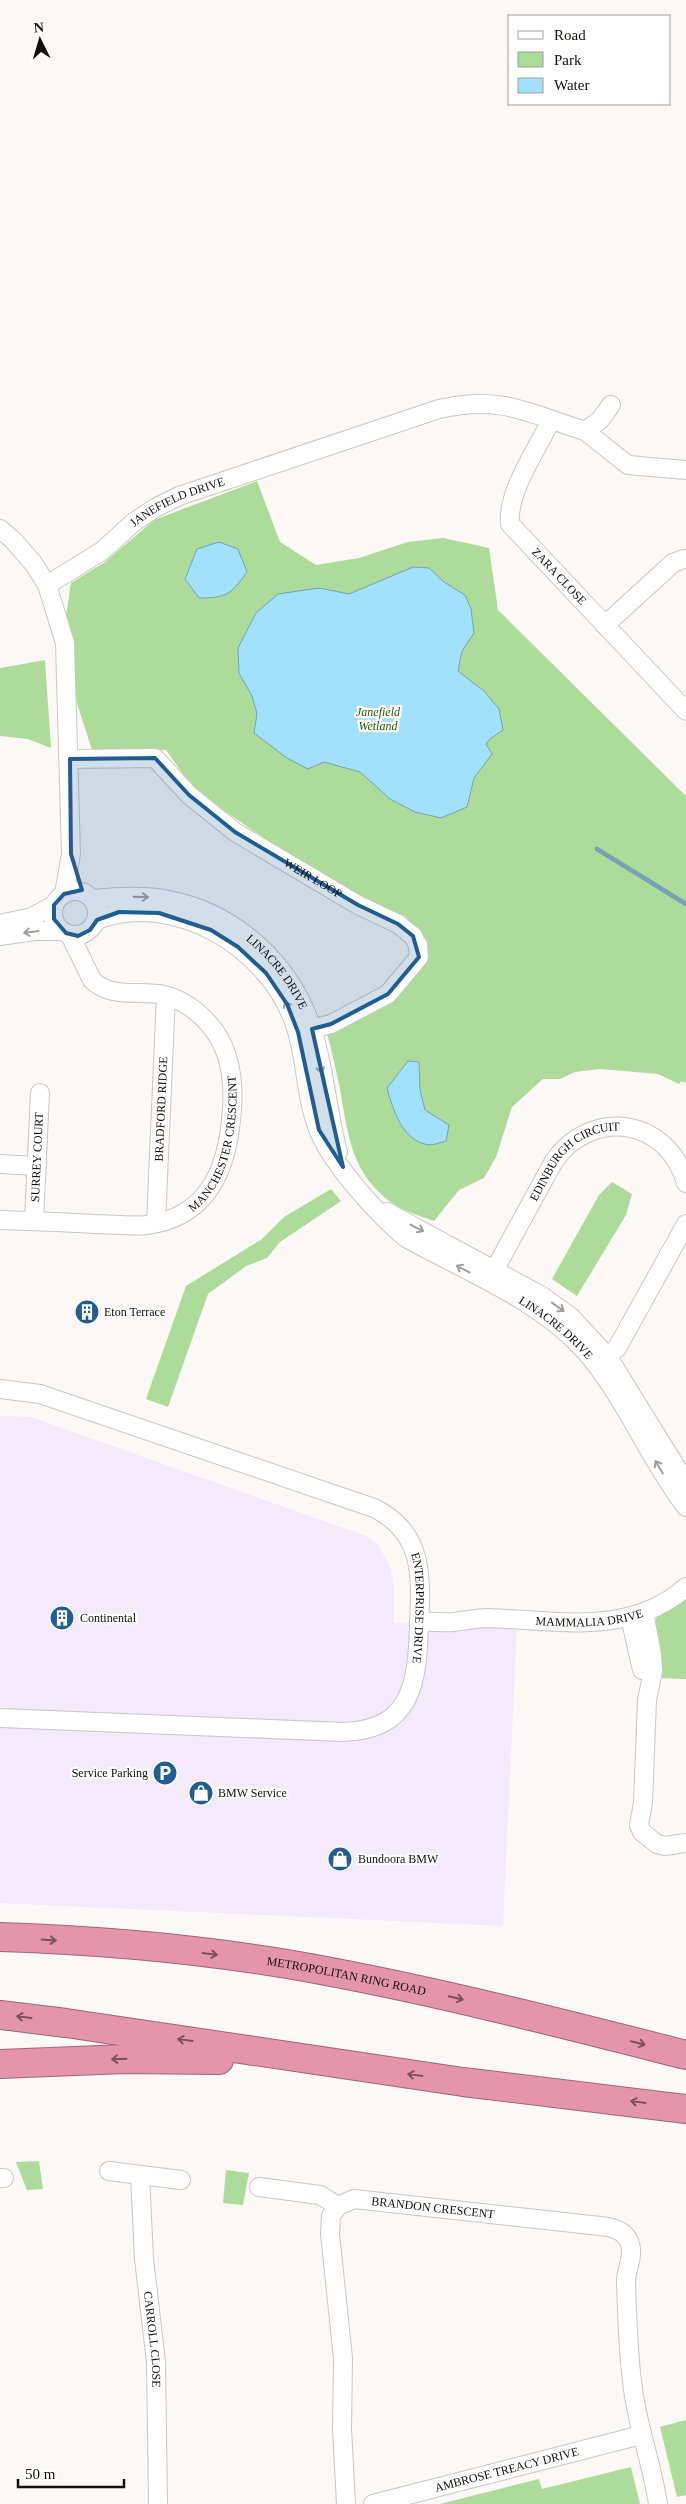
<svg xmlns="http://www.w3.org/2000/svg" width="686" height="2504" viewBox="0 0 686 2504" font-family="'Times New Roman',serif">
<rect width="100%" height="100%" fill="#fcf8f5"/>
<polygon fill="#f3ebfc" points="0,1416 31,1417 366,1536 377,1544 390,1565 394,1587 394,1623 517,1627 503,1926 0,1903"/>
<g fill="#addb9a">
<path d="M257 481 280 542 316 565 359 558 408 542 443 538 489 548 498 610 686 796V1083L681 1081 679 1084 658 1074 600 1069 575 1072 560 1079H543L512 1107 496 1157 484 1178 459 1190 434 1221C420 1216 404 1211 392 1203 351 1174 348 1134 340 1089 336 1070 332 1052 327 1033L396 996 421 969 428 942 405 916 373 904 298 861 195 791 166 750H92L75 697 66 616 71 583 105 562 154 520Z"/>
<polygon points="45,660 51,748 28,739 0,736 0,668"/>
<polygon points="612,1182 632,1194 626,1215 577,1296 552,1279 599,1195"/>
<polygon points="331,1189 341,1201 280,1242 267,1258 246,1266 208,1294 168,1407 146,1399 186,1286 262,1239 284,1217"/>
<polygon points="686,1597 686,1679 657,1678 654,1623 657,1617"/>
<polygon points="39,2161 43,2189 27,2190 16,2162"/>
<polygon points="226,2170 249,2173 243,2205 223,2203"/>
<polygon points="686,2420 686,2495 677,2497 660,2427"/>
<polygon points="631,2467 640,2504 440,2504 539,2479 542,2489"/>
</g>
<g fill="#a2e1fd" stroke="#76a2b6">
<path d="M219 542 238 549 247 572C231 594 227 598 199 598L185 579 197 549Z"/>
<polygon points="413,567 429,568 444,582 465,595 471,609 474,633 462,651 458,671 484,691 499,709 503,730 490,739 486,744 492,754 474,778 467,807 441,818 415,812 390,799 360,772 324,762 308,769 287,758 254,733 257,714 252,696 239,673 238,648 256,613 278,594 319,588 349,594"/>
<path d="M408 1061 419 1062 420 1090 425 1110 449 1125 446 1141C441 1142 434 1145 430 1145 402 1142 393 1109 387 1088Z"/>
</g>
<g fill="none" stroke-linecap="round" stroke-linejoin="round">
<polyline stroke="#76a2b6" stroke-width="4.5" points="597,849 686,904"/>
<defs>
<g id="minor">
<polyline points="611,405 600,420 585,431 628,465 686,470"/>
<path id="s1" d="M551 420C537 450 507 491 510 524L686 711"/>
<polyline points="0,529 13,540 33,563 47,585 65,643 71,854 64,894"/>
<path id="s2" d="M47 585 102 551 134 522 155 508 179 496 439 409C502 395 527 413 585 431"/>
<polyline points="605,625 673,563 684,559"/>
<path id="s3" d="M70 759 155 758 189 795 235 832 358 905 398 924 413 936 418 945 419 957 388 994 331 1024 298 1032"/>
<circle cx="75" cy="913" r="22"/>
<path id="s4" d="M92 899C118 897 143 895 169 900 236 913 291 964 312 1029 325 1069 327 1111 338 1152"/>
<path id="s5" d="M97 920C174 891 265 946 293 1019 308 1058 304 1104 323 1140 339 1171 380 1217 406 1238 467 1272 538 1299 585 1351 626 1398 648 1458 686 1507"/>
<polyline points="0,924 32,917 54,905"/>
<polyline points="0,936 34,931 61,931"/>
<polyline points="0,1164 37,1166"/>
<polyline points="387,1212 542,1296 571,1317 608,1357 686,1483"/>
<path id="s6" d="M0 1220C32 1221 63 1222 95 1224 112 1224 130 1227 147 1225 206 1217 226 1173 231 1120 235 1086 232 1050 209 1024 198 1011 181 999 164 995 141 990 111 999 92 980L70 935"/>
<path id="s7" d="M34 1221 40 1093"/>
<path id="s8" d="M156 1223 166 996"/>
<path id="s9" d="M489 1280 554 1161C592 1107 668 1118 686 1183"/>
<polyline points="600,1363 617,1348 686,1224"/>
<path id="s10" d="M0 1389 40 1394 374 1508C425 1533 421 1578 419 1627 417 1683 412 1730 343 1732L0 1718"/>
<polyline points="644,1613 652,1654 653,1671 647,1700 643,1803 639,1825 642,1832 657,1844 665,1846 686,1843"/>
<polyline points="630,1617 642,1670"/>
<path id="s11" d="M419 1622C431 1621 442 1623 454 1622 465 1621 477 1618 488 1618 556 1620 630 1637 686 1587"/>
<polyline points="109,2171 181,2180"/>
<path id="s12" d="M140 2175 144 2259 156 2362 158 2504"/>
<polyline points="0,2178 4,2178"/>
<polyline points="259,2187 320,2195 338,2206"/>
<path id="s13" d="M346 2504 342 2429 343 2358 330 2234 331 2216 338 2206 354 2199 600 2226C612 2227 626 2230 630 2244 634 2257 626 2269 626 2282 627 2315 628 2349 632 2381 636 2423 652 2462 658 2504"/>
<path id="s14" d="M373 2504 641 2435"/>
</g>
<g id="motorway">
<path id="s15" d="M0 1937C97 1940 197 1949 293 1965 425 1988 556 2022 686 2055"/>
<polyline points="0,2015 66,2023 463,2082 686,2109"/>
<polyline points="0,2064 125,2059 219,2060"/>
</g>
</defs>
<use href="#minor" stroke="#cac6c3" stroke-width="20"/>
<use href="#motorway" stroke="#9b6674" stroke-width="30"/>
<use href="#minor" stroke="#fff" stroke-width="18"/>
<use href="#motorway" stroke="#e595ab" stroke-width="28"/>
</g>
<defs><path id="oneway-shaft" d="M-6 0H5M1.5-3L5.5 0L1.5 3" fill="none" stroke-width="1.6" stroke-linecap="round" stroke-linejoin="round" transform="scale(1.25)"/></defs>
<g stroke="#a09f9f">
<use href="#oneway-shaft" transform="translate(141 897) rotate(1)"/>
<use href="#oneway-shaft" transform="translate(31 932) rotate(173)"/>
<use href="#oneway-shaft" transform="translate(288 1008) rotate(-116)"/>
<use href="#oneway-shaft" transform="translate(320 1066) rotate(79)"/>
<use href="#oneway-shaft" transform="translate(417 1228) rotate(27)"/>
<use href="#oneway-shaft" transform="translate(463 1269) rotate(-152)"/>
<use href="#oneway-shaft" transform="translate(558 1307) rotate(36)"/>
<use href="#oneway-shaft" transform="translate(659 1467) rotate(-121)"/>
</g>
<g stroke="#7b525d">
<use href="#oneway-shaft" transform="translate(49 1940) rotate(4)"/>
<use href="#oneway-shaft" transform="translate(210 1954) rotate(7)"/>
<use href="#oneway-shaft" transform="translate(456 1998) rotate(13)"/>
<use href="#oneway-shaft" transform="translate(24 2017) rotate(-173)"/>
<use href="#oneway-shaft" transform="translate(185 2040) rotate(-172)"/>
<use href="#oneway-shaft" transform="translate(638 2043) rotate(14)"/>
<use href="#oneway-shaft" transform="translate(119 2059) rotate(178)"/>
<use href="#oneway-shaft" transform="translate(415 2075) rotate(-172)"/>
<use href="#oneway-shaft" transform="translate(638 2102) rotate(-172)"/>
</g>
<path fill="#1f5d93" fill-opacity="0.2" stroke="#1f5d93" stroke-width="4" stroke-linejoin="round" d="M155 758 189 795 235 832 358 905 398 924 413 936 419 957 388 994 331 1024 312 1029 343 1167 319 1130 298 1032 287 1004 266 973 238 947 211 930 159 913 119 912 97 920 90 930 78 936 66 933 54 919V905L64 894 82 890 71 854 70 759Z"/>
<defs>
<symbol id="building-disc" viewBox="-11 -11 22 22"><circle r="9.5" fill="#1f5d93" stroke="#fff"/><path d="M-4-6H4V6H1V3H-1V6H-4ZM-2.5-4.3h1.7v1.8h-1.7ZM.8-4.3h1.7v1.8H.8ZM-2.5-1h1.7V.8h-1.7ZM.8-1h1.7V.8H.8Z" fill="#fff"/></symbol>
<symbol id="parking-disc" viewBox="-11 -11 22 22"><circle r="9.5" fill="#1f5d93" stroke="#fff"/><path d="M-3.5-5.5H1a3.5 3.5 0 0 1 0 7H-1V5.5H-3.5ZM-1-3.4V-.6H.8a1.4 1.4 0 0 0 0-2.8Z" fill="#fff"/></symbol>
<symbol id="shop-disc" viewBox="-11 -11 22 22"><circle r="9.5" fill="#1f5d93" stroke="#fff"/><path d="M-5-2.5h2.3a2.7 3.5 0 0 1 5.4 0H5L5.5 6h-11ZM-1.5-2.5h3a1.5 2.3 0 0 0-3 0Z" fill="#fff"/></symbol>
</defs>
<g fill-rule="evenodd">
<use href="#building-disc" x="73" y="1298" width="28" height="28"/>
<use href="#building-disc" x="48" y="1604" width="28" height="28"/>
<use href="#parking-disc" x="151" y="1759" width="28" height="28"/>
<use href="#shop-disc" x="187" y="1779" width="28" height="28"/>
<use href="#shop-disc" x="326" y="1845" width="28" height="28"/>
</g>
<g text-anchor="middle" stroke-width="4.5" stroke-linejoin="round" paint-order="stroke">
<g font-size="12" fill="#11100f" stroke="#fff">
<text dy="4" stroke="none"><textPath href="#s2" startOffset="156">JANEFIELD DRIVE</textPath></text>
<text dy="4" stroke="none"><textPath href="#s1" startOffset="185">ZARA CLOSE</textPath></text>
<text dy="4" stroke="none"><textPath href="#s3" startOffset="285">WEIR LOOP</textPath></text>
<text dy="4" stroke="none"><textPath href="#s4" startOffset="211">LINACRE DRIVE</textPath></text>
<text dy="4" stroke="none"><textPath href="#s8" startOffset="114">BRADFORD RIDGE</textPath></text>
<text dy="4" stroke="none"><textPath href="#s6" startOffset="266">MANCHESTER CRESCENT</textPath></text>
<text dy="4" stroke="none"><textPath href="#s7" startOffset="64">SURREY COURT</textPath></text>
<text dy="4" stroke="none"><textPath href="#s9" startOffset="152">EDINBURGH CIRCUIT</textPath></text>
<text dy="4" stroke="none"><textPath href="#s5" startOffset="671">LINACRE DRIVE</textPath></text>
<text dy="4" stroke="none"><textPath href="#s10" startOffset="511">ENTERPRISE DRIVE</textPath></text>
<text dy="4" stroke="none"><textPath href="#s11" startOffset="171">MAMMALIA DRIVE</textPath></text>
<text dy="4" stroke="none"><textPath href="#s15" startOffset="349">METROPOLITAN RING ROAD</textPath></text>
<text dy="4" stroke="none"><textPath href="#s13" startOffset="398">BRANDON CRESCENT</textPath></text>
<text dy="4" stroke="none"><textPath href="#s12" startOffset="165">CARROLL CLOSE</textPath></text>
<text dy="4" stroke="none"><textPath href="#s14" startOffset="138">AMBROSE TREACY DRIVE</textPath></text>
</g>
<g font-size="12" font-style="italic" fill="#255800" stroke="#fff">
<text x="378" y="716">Janefield<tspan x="378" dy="14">Wetland</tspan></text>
</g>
<g font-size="12" fill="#11100f" stroke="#fff" text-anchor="start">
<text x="104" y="1316">Eton Terrace</text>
<text x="80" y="1622">Continental</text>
<text x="148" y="1777" text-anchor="end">Service Parking</text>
<text x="218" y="1797">BMW Service</text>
<text x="358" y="1863">Bundoora BMW</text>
</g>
</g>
<rect x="508" y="15" width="162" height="90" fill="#ffffff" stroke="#a09f9f"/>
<rect x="518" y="31" width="25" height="8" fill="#ffffff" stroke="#a09f9f"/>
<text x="554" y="40" font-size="15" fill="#11100f">Road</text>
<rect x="518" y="52" width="25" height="15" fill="#addb9a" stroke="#a09f9f"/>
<text x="554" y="65" font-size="15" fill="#11100f">Park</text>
<rect x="518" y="78" width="25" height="15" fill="#a2e1fd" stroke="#a09f9f"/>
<text x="554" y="90" font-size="15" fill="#11100f">Water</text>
<g transform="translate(40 40) rotate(355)" stroke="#ffffff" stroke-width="4" paint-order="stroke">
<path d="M0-4L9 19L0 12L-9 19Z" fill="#11100f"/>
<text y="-8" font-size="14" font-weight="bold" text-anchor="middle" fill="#11100f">N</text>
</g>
<path d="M18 2479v8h106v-8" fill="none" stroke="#11100f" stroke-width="2.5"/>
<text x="25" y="2479" font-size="15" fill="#11100f" stroke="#ffffff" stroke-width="4" paint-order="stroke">50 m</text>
</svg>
